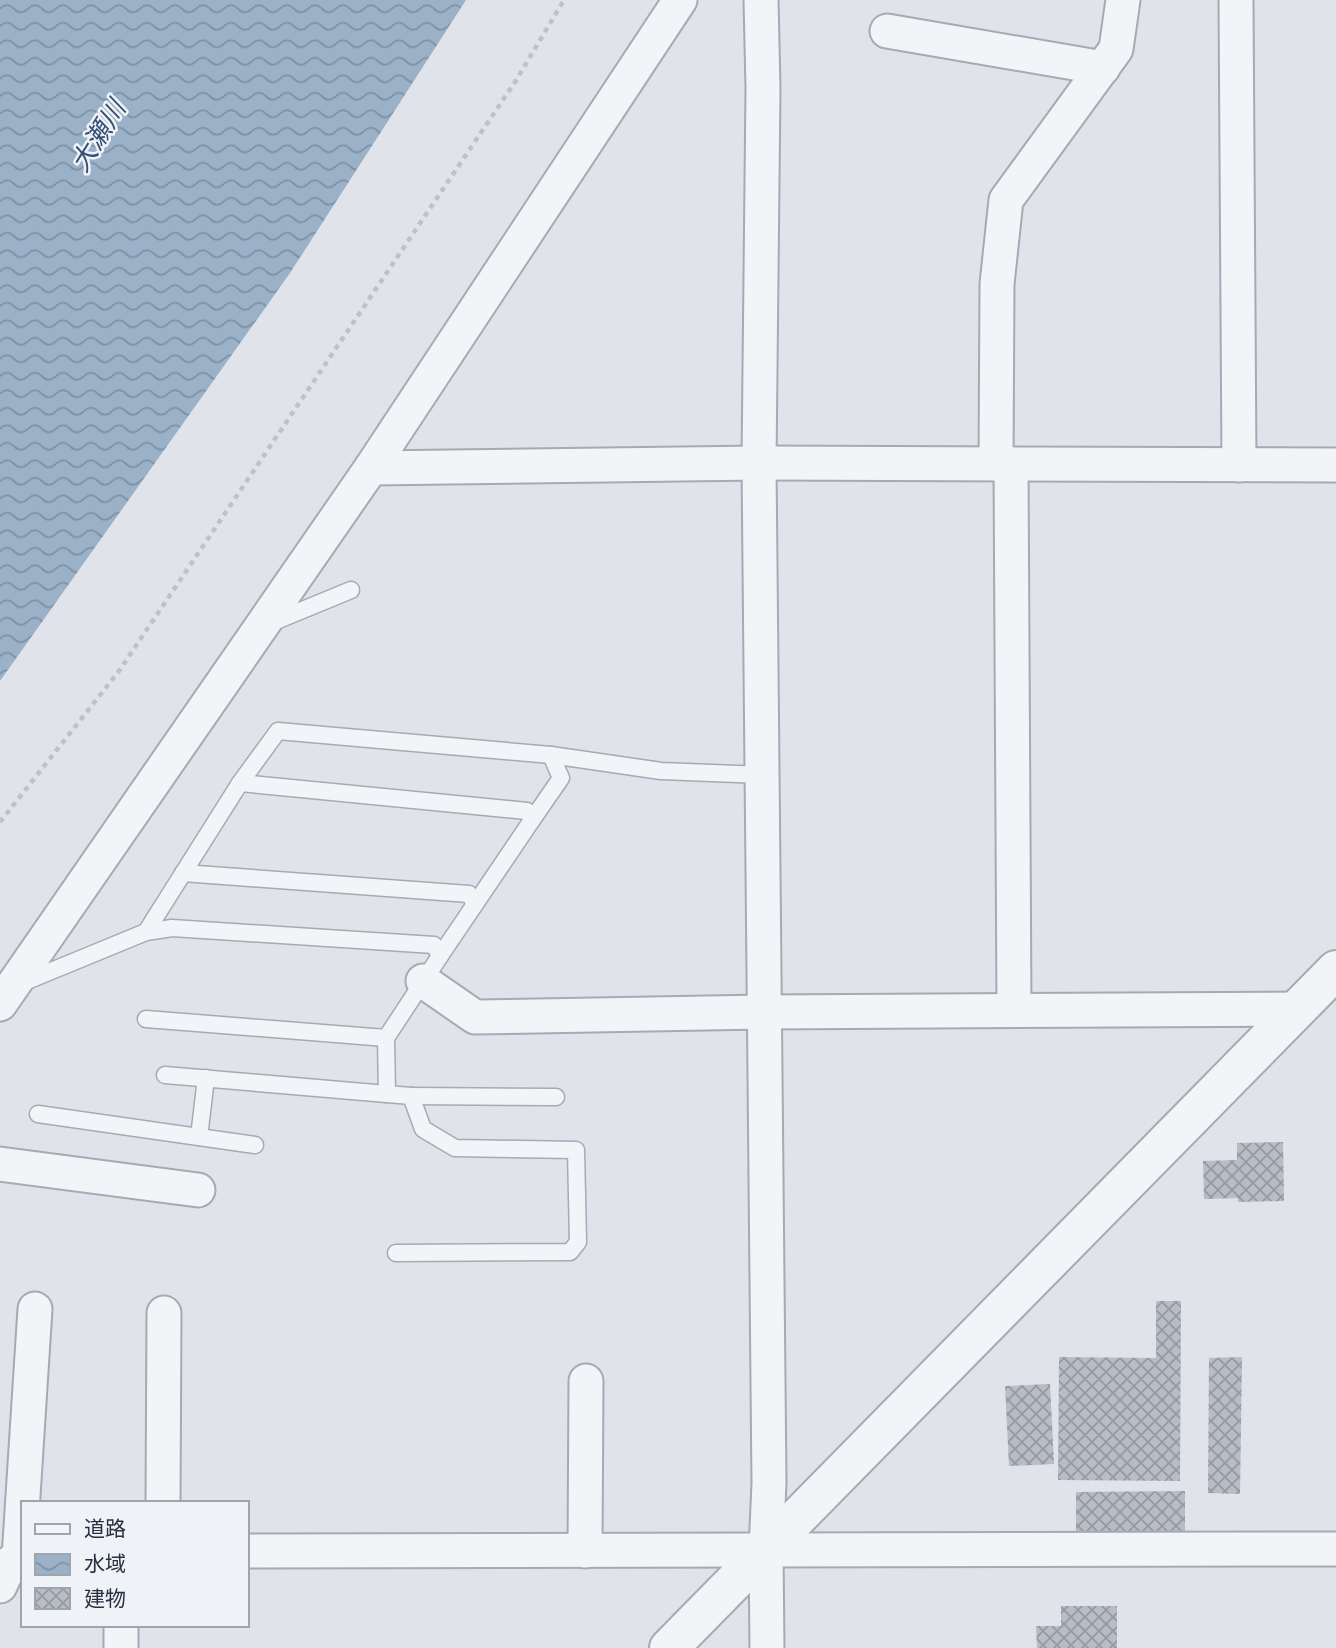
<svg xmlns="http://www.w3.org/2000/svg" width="1336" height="1648" viewBox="0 0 1336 1648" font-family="Jost,'Noto Sans JP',sans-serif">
<defs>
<pattern id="water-waves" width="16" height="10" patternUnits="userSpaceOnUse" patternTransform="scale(1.75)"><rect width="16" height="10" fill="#9bb1c8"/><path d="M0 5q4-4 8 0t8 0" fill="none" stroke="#7e91a4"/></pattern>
<pattern id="building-cross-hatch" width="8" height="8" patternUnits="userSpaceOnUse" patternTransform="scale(1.75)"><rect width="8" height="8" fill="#b7bcc5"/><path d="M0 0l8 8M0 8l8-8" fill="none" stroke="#9599a1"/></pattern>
</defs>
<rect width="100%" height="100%" fill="#e0e3e9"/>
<polygon fill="url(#water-waves)" points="0,0 466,0 290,273 0,681"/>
<g fill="url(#building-cross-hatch)">
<polygon points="1283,1142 1284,1201 1238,1202 1238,1198 1204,1199 1203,1161 1237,1160 1237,1143"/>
<polygon points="1156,1301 1181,1301 1180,1481 1058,1480 1059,1357 1156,1358"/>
<polygon points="1242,1357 1240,1494 1208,1493 1209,1358"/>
<polygon points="1050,1384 1054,1464 1009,1466 1005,1386"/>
<polygon points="1185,1491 1185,1536 1076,1537 1076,1492"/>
<polygon points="1061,1606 1117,1606 1117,1648 1037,1648 1036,1626 1061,1626"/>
</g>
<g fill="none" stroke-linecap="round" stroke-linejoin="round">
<defs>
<g id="service">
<polyline points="271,623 351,590"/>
<polyline points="551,755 661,771 763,775"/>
<polyline points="240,783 527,811 532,820 440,956"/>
<polyline points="183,873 469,894 475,904"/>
<polyline points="146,932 240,783 278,731 551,755 561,778 532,820"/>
<polyline points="22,983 146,932 172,928 434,945 440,956 386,1038 387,1094 165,1075"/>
<polyline points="146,1019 386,1038"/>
<polyline points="387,1094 411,1096 423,1129 455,1148 576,1150 578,1242 570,1252 396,1253"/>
<polyline points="411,1096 556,1097"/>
<polyline points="38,1114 255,1145"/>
<polyline points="199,1137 206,1078"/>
</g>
<g id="minor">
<polyline points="761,0 763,88 759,463 769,1483 766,1551 767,1648"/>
<polyline points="1236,0 1239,465"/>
<polyline points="887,31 1103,68"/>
<polyline points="996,464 997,284 1006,200 1116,49 1123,0"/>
<polyline points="1011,464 1014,1010"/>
<polyline points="371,468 759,463 1336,465"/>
<polyline points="423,981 475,1017 765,1012 1298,1009"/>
<polyline points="0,1004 371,468 680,0"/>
<polyline points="0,1164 198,1190"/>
<polyline points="163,1503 164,1313"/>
<polyline points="247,1551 1336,1549"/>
<polyline points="585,1551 586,1381"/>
<polyline points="19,1558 35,1309"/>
<polyline points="0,1586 11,1562 23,1556"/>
<polyline points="121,1625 121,1648"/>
</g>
<polyline id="tertiary" points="669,1648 1336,970"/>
</defs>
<use href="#service" stroke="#a5aab3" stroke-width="19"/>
<use href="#minor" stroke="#a5aab3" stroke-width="37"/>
<use href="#tertiary" stroke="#a5aab3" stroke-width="42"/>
<polyline stroke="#bec1c7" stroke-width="4.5" stroke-dasharray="5 5" stroke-linecap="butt" points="0,822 119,671 515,82 564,0"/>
<use href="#service" stroke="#f3f4f7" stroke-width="16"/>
<use href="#minor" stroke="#f3f4f7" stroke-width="33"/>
<use href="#tertiary" stroke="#f3f4f7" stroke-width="38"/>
</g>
<g text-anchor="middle" stroke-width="5" stroke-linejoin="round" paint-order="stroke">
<g font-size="26" font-style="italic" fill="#344f73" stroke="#eff2f6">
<text transform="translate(98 136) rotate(-58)" y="9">大瀬川</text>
</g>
</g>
<rect x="21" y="1501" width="228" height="126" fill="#eff2f6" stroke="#a0a5ad" stroke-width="2"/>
<rect x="35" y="1524" width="35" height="10" fill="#f3f4f7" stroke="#a0a5ad" stroke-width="2"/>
<text x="84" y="1536" font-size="21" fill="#293140">道路</text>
<rect x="35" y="1554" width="35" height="21" fill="url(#water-waves)" stroke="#a0a5ad" stroke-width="2"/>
<text x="84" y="1571" font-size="21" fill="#293140">水域</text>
<rect x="35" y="1588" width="35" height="21" fill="url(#building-cross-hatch)" stroke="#a0a5ad" stroke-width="2"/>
<text x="84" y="1606" font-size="21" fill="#293140">建物</text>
</svg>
